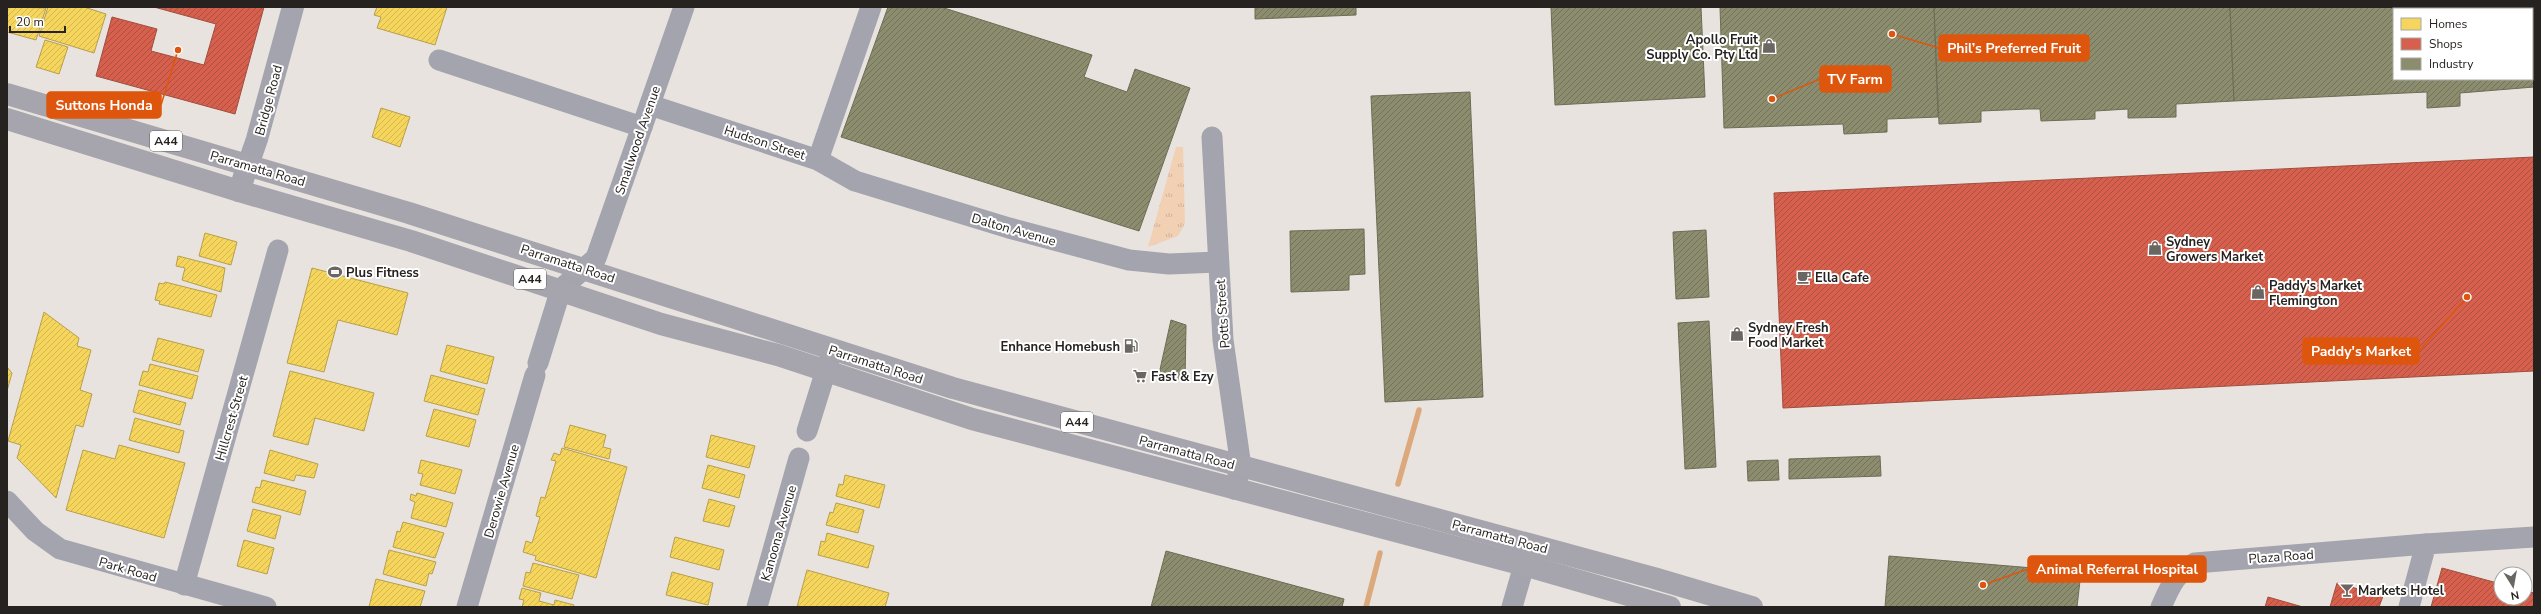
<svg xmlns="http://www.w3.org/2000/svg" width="2541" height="614" viewBox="0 0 2541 614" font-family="'Nunito Sans',sans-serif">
<defs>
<pattern id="grass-tufts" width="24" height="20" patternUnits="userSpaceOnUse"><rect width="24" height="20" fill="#f2d0b4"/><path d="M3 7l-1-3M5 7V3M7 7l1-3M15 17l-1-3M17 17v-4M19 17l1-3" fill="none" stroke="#cfb29a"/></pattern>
<pattern id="homes-hatch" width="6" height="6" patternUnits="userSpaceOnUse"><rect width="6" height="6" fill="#f6d55c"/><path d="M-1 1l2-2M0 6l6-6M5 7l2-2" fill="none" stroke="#d3b750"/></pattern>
<pattern id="shops-hatch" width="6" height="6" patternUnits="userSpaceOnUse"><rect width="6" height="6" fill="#d6604d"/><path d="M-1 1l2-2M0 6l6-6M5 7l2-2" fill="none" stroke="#ad4f3f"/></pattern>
<pattern id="industry-hatch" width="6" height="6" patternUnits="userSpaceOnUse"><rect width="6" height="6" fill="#8c8c6e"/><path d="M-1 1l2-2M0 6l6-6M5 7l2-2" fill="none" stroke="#72725a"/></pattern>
</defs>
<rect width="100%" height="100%" fill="#e8e3de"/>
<polygon fill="url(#grass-tufts)" points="1176,147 1183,147 1185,223 1178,236 1148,247"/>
<g fill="url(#homes-hatch)" stroke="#b89f4a">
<polygon points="7,7 46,8 36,40 7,32"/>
<polygon points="48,7 84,7 106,14 94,53 39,36"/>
<polygon points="377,7 447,7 435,45 377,28 381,17 374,15"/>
<polygon points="45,40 68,47 59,74 36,67"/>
<polygon points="381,108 410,117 400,147 372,137"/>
<polygon points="205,233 237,242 231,265 199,256"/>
<polygon points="178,256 225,268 221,292 182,280 185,268 176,266"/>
<polygon points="312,268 408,293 397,335 338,320 324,372 287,363"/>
<polygon points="165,282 217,295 211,317 159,304 160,301 155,300 159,283 164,284"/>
<polygon points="44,312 79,338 77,346 91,350 80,390 92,394 83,427 76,425 56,498 17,458 21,445 8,441"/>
<polygon points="158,338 204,350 198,372 152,360"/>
<polygon points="447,345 494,357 487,384 440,371"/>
<polygon points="150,364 198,376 192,399 139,385 143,371 148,372"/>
<polygon points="7,367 12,373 7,391"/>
<polygon points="290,371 374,393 364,431 315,418 308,445 273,436"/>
<polygon points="431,375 485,389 478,415 424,401"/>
<polygon points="139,390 186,403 180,425 133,412"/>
<polygon points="434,409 476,420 469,447 426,436"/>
<polygon points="135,418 184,431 179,453 129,440"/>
<polygon points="570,425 606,435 603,447 611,449 609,459 564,447"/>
<polygon points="711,435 755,446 749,468 706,457"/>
<polygon points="119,445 185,463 164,538 66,510 83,450 115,459"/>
<polygon points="562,448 627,467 596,578 535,560 536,556 523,552 526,541 532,543 540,517 536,516 541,497 545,498 556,461 551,460 554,453 560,455"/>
<polygon points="270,450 318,464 314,478 296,475 294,481 264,473"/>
<polygon points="421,460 462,470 455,494 420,485 423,474 418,473"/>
<polygon points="708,465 745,475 739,498 702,488"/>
<polygon points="845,475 885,485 879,508 836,496 839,484 843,485"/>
<polygon points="262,480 306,491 300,515 252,502 256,487 260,488"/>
<polygon points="417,493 453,503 446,527 411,518 415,502 410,500 411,494 416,496"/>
<polygon points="709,499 735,506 729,527 703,521"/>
<polygon points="836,503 864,510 858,533 826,525 830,512 833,513"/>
<polygon points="253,509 281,516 275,539 247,531"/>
<polygon points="403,522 444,533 435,558 393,547 397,531 400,532"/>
<polygon points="827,533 874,546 868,568 818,555 821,541 825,542"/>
<polygon points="675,537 724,550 719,570 670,557"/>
<polygon points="244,540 274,548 267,574 237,566"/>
<polygon points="389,550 436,562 432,574 429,573 426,586 383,574"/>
<polygon points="533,563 579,575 572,599 523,586 526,572 530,573"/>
<polygon points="807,570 889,593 885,607 797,607"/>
<polygon points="672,572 713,583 708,605 666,595"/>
<polygon points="376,579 425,591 420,607 369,607"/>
<polygon points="522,588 541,593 539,601 554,605 555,600 574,605 573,607 522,607 524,600 519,599"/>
</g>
<g fill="url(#shops-hatch)" stroke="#a14d3f">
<polygon points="154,7 264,7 235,114 96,76 112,17 157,29 151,51 204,65 216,24"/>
<polygon points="2534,157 2534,371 1783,408 1774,193"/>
<polygon points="2442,568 2501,584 2501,598 2525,598 2525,591 2534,593 2534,607 2431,607"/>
<polygon points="2337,583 2383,596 2379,607 2330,607"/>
<polygon points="2268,597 2303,607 2265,607"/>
</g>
<g fill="url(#industry-hatch)" stroke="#6d6c56" fill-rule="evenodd">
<polygon points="888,7 941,7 1092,55 1084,77 1127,92 1135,69 1190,88 1139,231 841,137"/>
<polygon points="1255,7 1356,7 1356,15 1255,19"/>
<polygon points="1551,7 1701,7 1705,97 1555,105"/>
<polygon points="1720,7 1934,7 1938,117 1887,119 1887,132 1844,134 1843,124 1724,128"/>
<polygon points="1934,7 2230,7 2234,101 2176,104 2176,117 2128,118 2128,109 2095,111 2095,119 2041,121 2040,109 2028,109 1981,111 1981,122 1939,124"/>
<path d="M2230 7H2534V87L2460 93V106L2442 107 2427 108V92L2234 101ZM2394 9H2532V79H2394Z"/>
<polygon points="1470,92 1483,397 1385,402 1371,96"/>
<polygon points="1364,229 1365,274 1349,275 1349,290 1291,292 1290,231"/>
<polygon points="1706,230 1709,297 1676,299 1673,232"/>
<polygon points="1171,320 1186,325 1185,381 1159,374"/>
<polygon points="1709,321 1716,467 1685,469 1678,323"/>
<polygon points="1880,456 1881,476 1789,479 1789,459"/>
<polygon points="1778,460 1779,480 1748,481 1747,461"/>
<polygon points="1166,551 1344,599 1342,607 1151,607"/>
<polygon points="1889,556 2081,572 2077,607 1885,607"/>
</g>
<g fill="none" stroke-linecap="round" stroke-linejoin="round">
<g stroke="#dca97c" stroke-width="5.5">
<polyline points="1398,484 1419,410"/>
<polyline points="1366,607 1380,553"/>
</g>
<g stroke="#a4a4ae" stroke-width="21">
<polyline points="439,60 642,127"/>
<polyline points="650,105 818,160 855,181 1009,228 1129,260 1169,264 1218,262"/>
<polyline points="1212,137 1223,340 1241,467 1234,489"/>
<polyline points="818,160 871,7"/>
<polyline points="538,363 561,289 596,258 684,7"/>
<polyline points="807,431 831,354"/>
<polyline points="7,501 35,531 60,549 266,607"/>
<polyline points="184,585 278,250"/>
<polyline points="467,607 535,375"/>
<polyline points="757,607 799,458"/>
<polyline points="1512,607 1529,548"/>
<path d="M2161 607C2170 587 2175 573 2195 563L2426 544"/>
<polyline points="2409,607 2426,544 2534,537"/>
</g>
<polyline stroke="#a4a4ae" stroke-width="22" points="239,191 257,139 293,7"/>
<g stroke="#a6a4ac" stroke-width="22">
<polyline points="7,94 409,213 953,388 1654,578 1752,607"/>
<polyline points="7,119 239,191 411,241 661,324 778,355 972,419 1524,565 1670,607"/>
</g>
</g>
<defs>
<symbol id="shop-bare" viewBox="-9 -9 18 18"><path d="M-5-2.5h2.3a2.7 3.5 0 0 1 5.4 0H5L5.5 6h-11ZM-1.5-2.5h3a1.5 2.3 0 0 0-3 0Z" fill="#6a6662" stroke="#fff" stroke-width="2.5" paint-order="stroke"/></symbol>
<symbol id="stadium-bare" viewBox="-9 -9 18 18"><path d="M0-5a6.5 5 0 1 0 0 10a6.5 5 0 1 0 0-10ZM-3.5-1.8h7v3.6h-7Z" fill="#6a6662" stroke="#fff" stroke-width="2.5" paint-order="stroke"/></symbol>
<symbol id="cafe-bare" viewBox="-9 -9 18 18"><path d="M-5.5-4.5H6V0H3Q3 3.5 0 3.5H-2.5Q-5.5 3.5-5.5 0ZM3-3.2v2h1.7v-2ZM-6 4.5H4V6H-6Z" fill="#6a6662" stroke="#fff" stroke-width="2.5" paint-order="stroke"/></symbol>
<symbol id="fuel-bare" viewBox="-9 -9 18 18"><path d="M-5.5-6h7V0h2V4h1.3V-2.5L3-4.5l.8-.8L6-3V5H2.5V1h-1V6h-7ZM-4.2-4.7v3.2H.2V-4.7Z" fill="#6a6662" stroke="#fff" stroke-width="2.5" paint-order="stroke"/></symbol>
<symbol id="supermarket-bare" viewBox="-9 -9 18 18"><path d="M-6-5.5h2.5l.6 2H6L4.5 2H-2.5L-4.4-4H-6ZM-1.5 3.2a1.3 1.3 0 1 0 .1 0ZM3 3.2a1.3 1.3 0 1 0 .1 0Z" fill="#6a6662" stroke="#fff" stroke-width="2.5" paint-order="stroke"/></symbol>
<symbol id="bar-bare" viewBox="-9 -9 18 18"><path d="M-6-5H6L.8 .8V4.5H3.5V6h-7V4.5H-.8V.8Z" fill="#6a6662" stroke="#fff" stroke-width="2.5" paint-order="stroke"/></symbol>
</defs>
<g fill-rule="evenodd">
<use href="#shop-bare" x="1759" y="36" width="20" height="20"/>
<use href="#shop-bare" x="2145" y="238" width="20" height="20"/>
<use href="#stadium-bare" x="325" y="262" width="20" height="20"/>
<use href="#cafe-bare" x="1794" y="267" width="20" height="20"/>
<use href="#shop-bare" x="2248" y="282" width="20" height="20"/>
<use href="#shop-bare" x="1727" y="324" width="20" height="20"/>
<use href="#fuel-bare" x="1121" y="336" width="20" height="20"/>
<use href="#supermarket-bare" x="1130" y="366" width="20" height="20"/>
<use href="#bar-bare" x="2337" y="580" width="20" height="20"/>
</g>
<g text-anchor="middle" stroke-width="4" stroke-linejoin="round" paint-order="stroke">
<g fill="#fff" stroke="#676462" stroke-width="1">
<rect x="150" y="131" width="32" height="20" rx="3"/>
<rect x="514" y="269" width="32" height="20" rx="3"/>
<rect x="1061" y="412" width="32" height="20" rx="3"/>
</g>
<g font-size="12" font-weight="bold" fill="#26221f">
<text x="166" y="145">A44</text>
<text x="530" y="283">A44</text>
<text x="1077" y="426">A44</text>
</g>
<g font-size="13" font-weight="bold" fill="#26221f" stroke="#fff" text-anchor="start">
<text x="1758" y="44" text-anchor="end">Apollo Fruit<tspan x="1758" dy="15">Supply Co. Pty Ltd</tspan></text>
<text x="2166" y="246">Sydney<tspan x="2166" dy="15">Growers Market</tspan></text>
<text x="346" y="277">Plus Fitness</text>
<text x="1815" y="282">Ella Cafe</text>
<text x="2269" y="290">Paddy's Market<tspan x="2269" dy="15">Flemington</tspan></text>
<text x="1748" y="332">Sydney Fresh<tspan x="1748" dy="15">Food Market</tspan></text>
<text x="1120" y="351" text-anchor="end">Enhance Homebush</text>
<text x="1151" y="381">Fast &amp; Ezy</text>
<text x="2358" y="595">Markets Hotel</text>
</g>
<g font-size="13" fill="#26221f" stroke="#fff">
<text transform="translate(268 100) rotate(-75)" y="5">Bridge Road</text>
<text transform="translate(637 140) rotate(-71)" y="5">Smallwood Avenue</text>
<text transform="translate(765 142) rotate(18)" y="5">Hudson Street</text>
<text transform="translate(258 168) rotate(16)" y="5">Parramatta Road</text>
<text transform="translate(1014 229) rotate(16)" y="5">Dalton Avenue</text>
<text transform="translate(568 263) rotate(18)" y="5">Parramatta Road</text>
<text transform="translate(1222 314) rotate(-94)" y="5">Potts Street</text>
<text transform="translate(876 364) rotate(18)" y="5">Parramatta Road</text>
<text transform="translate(231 418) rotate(-74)" y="5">Hillcrest Street</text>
<text transform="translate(1187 452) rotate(15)" y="5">Parramatta Road</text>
<text transform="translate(501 491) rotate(-74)" y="5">Derowie Avenue</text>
<text transform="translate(778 533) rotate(-74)" y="5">Kanoona Avenue</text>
<text transform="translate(1500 536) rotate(15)" y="5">Parramatta Road</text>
<text transform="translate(2281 556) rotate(-4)" y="5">Plaza Road</text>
<text transform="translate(128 569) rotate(16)" y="5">Park Road</text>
</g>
</g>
<path fill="none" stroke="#de560d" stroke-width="1.5" d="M1892 34L1939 48M1772 99L1820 79M178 50L161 105M2467 297L2419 351M1983 585L2028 569"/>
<g fill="#de560d" stroke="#fff" stroke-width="1.5">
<circle cx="1892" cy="34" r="4"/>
<circle cx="1772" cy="99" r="4"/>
<circle cx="178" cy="50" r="4"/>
<circle cx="2467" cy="297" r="4"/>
<circle cx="1983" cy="585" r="4"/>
</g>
<g fill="#de560d" stroke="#de560d" stroke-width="1.5">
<rect x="1939" y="35" width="150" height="26" rx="4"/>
<rect x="1820" y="66" width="71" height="26" rx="4"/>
<rect x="47" y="92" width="114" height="26" rx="4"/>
<rect x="2303" y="338" width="116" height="26" rx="4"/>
<rect x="2028" y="556" width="178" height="26" rx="4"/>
</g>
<g font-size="14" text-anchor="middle" font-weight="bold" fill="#fff">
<text x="2014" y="53">Phil’s Preferred Fruit</text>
<text x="1855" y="84">TV Farm</text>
<text x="104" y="110">Suttons Honda</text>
<text x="2361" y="356">Paddy's Market</text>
<text x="2117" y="574">Animal Referral Hospital</text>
</g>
<rect width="2541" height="614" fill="none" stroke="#26221f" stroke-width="16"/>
<rect x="2393" y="8" width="140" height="72" fill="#ffffff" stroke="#a8a7a5"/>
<rect x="2401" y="18" width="20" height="12" fill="#f6d55c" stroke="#a8a7a5"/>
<text x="2429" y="28" font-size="12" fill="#26221f">Homes</text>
<rect x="2401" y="38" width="20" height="12" fill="#d6604d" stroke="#a8a7a5"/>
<text x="2429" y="48" font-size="12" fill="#26221f">Shops</text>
<rect x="2401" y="58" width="20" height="12" fill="#8c8c6e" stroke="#a8a7a5"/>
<text x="2429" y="68" font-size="12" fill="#26221f">Industry</text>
<g transform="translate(2513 586) rotate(169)"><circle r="19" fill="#ffffff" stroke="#a8a7a5"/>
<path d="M0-3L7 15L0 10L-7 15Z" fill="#6a6662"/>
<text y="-6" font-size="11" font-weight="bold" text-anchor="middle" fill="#26221f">N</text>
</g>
<path d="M10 26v6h55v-6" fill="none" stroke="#26221f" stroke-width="2"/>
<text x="16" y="26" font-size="12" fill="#26221f" stroke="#ffffff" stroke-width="3" paint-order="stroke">20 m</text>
</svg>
